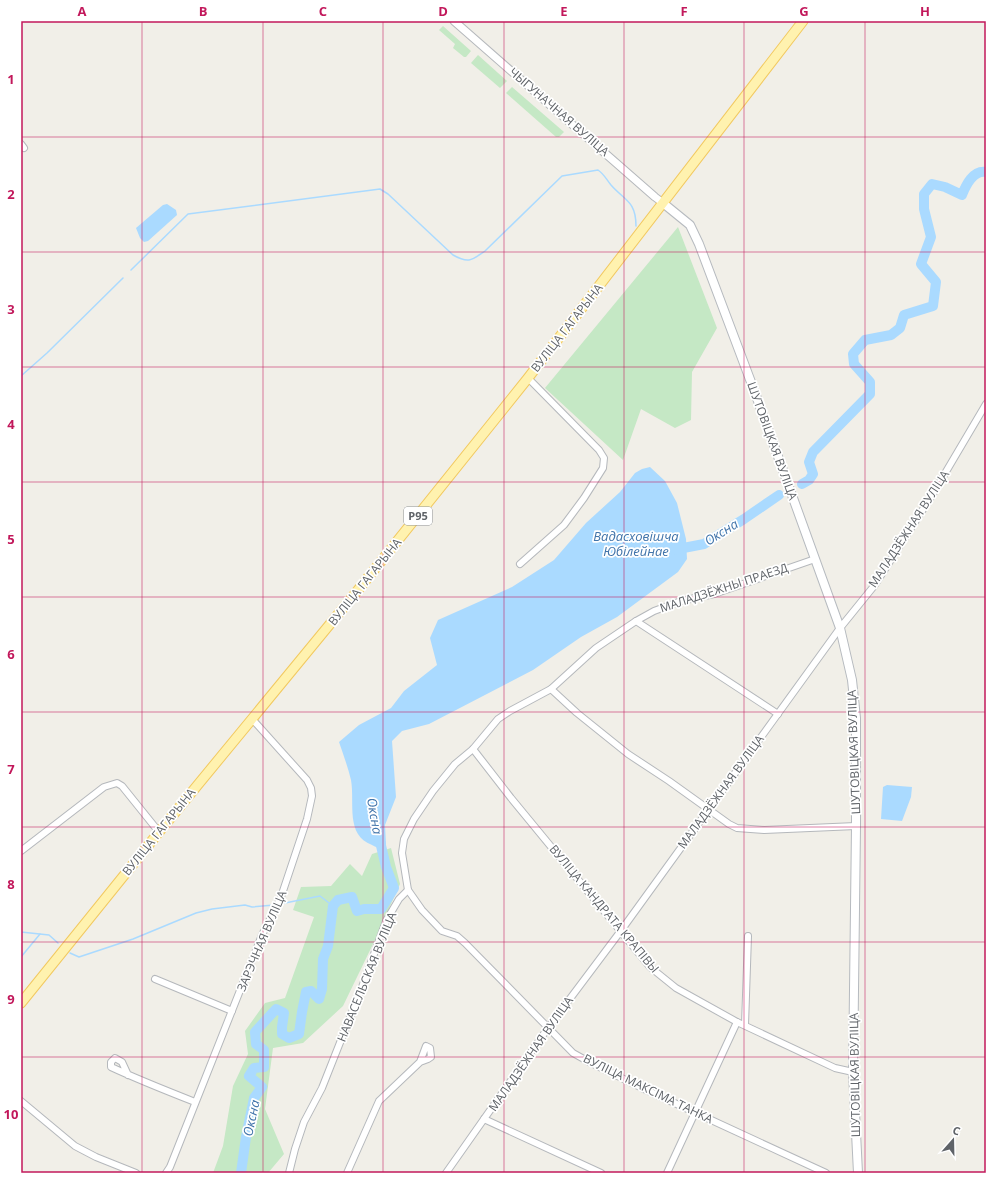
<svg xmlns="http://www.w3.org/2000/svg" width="1007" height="1194" viewBox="0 0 1007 1194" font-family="'Open Sans',sans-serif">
<rect width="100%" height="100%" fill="#f1efe8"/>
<g fill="#c5e8c5">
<polygon points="443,26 471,51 466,57 464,57 453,48 455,44 439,30"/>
<polygon points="478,55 507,81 500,88 471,63"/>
<polygon points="512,87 564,132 559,137 556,137 506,93"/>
<polygon points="678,227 717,328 692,372 691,420 675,428 641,409 623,460 545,388"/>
<polygon points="391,848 400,884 373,944 343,1006 303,1043 273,1048 265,1109 284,1154 268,1173 213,1173 223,1146 233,1086 248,1054 245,1031 265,1003 285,998 314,917 293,910 301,887 331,886 350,864 362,876 372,854"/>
</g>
<g fill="#aadaff">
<polygon points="167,204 176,210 177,215 148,241 144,242 140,238 136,228 163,205"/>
<path d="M650 467 665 481 677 503 686 539 687 559 678 572 617 617 581 637 533 670 429 724 402 731 392 741 396 797 385 825 386 844 384 848C379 849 376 847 372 845 345 835 355 803 351 780 348 767 343 754 339 742L359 725 391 708 404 691 437 665 430 638 438 620 512 587 554 560 586 523 620 492 635 473 642 469Z"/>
<polygon points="887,785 912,787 911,797 902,821 881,819 883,787"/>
</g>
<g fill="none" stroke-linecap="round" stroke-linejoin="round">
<g stroke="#aadaff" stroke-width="1.5">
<path d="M131 270 188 214 380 189 388 194 453 255C469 264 472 260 485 251L562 176 598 170C604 174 606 179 611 185 625 201 636 201 636 226"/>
<polyline points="21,376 47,353 123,278"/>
<polyline points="280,904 320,896 333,906"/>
<polyline points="21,932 49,935 58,943"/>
<polyline points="70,953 79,957 133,939 196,913 212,909 245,905 252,907 274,905"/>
<polyline points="21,957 40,934"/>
</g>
<g stroke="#aadaff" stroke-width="10">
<path d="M802 484 809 480 813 474 809 462 813 452 870 394V382L854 364 853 354 865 340 891 335 900 328 904 315 933 306 936 282 921 264 931 237 924 209V194L932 184 945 187 962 195C966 185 973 170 986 172"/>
<polyline points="673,550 704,544 744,519 779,495"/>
<polyline points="241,1173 246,1137 254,1098 262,1087 249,1076 254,1068 264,1067 264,1050 256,1044 255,1032 276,1009 284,1013 282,1027 282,1034 289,1038 299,1034 302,1012 306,992 311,991 319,999 322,989 323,959 328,946 333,906 338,900 352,897 357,911 364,909 381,909 394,888 386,867 379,837"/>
</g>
<defs>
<g id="minor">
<polyline points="21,144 24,148"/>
<polyline points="520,564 564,525 584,498 603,468 604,458 599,450 528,378"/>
<polyline points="636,621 654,611 681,601 714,594 815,559"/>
<polyline points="551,689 577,713 628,754 669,781 729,824 737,828 764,830 856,826"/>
<polyline points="778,714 636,621 596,648 551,689 510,711 498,719 473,749 455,764 433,791 414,819 404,839 402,853 408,890 422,910 442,931 457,936 465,943 573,1053 591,1063 642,1088 826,1173"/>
<polyline points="473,749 511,798 650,967 676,988 737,1022 835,1068 853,1072"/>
<polyline points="21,851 104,787 117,783 122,786 159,832"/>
<polyline points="155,979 232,1011"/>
<polyline points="745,1025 748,936"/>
<path d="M128 1075 122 1062 115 1058 111 1062V1067C139 1080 167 1091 195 1102"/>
<polyline points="21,1101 75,1146 96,1157 136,1173"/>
<polyline points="484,1119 601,1173"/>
<polyline points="166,1173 170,1167 262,935 281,897 307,819 312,796 311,788 307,780 253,720"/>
<polyline points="289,1173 295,1149 304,1122 322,1088 362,987 386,921 399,899 408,890"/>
<polyline points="347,1173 379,1101 420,1062 426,1046 430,1048 431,1057 428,1059 420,1062"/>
<polyline points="446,1173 548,1028 620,932 840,628 874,586 885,569 934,492 986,404"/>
<polyline points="667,1173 737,1022"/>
</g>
<polyline id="tertiary" points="454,21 655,197 663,203"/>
<polyline id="secondary" points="663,203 690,225 699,244 754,390 840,628 852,680 856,718 856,826 853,1072 858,1173"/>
<polyline id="primary" points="21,1003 159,832 358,590 528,378 803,21"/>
</defs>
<use href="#minor" stroke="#b5b8bc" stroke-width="8"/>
<use href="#tertiary" stroke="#b5b8bc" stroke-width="9"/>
<use href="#secondary" stroke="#b6babf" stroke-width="10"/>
<use href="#primary" stroke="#f2c960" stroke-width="11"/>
<use href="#minor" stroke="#fff" stroke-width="6"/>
<use href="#tertiary" stroke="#fff" stroke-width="7"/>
<use href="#secondary" stroke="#fff" stroke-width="8"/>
<use href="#primary" stroke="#fff2af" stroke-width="9"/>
</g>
<path fill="none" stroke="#c2185b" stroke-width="1" stroke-opacity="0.55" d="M142 21V1173M263 21V1173M383 21V1173M504 21V1173M624 21V1173M744 21V1173M865 21V1173M21 137H986M21 252H986M21 367H986M21 482H986M21 597H986M21 712H986M21 827H986M21 942H986M21 1057H986"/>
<g text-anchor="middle" stroke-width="3.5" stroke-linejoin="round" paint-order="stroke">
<rect fill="#fff" stroke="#8f9295" stroke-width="1" x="404" y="507" width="28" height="18" rx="3"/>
<g font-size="11" font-weight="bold" fill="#5f6368">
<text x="418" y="520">Р95</text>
</g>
<g font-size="12" fill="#5f6368" stroke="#fff">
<text transform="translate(559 112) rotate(41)" y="4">ЧЫГУНАЧНАЯ ВУЛІЦА</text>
<text transform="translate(567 328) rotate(-52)" y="4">ВУЛІЦА ГАГАРЫНА</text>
<text transform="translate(772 441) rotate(70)" y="4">ШУТОВІЦКАЯ ВУЛІЦА</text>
<text transform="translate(909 529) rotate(-57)" y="4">МАЛАДЗЁЖНАЯ ВУЛІЦА</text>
<text transform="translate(365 582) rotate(-51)" y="4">ВУЛІЦА ГАГАРЫНА</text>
<text transform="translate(724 588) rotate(-18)" y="4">МАЛАДЗЁЖНЫ ПРАЕЗД</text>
<text transform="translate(854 752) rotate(-92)" y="4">ШУТОВІЦКАЯ ВУЛІЦА</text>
<text transform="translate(721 792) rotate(-54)" y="4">МАЛАДЗЁЖНАЯ ВУЛІЦА</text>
<text transform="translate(159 832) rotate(-51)" y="4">ВУЛІЦА ГАГАРЫНА</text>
<text transform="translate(604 909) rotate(50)" y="4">ВУЛІЦА КАНДРАТА КРАПІВЫ</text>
<text transform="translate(262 941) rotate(-67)" y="4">ЗАРЭЧНАЯ ВУЛІЦА</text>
<text transform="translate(367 977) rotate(-68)" y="4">НАВАСЕЛЬСКАЯ ВУЛІЦА</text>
<text transform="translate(531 1054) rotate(-55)" y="4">МАЛАДЗЁЖНАЯ ВУЛІЦА</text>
<text transform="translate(855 1075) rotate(-91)" y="4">ШУТОВІЦКАЯ ВУЛІЦА</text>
<text transform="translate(648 1089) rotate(26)" y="4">ВУЛІЦА МАКСІМА ТАНКА</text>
</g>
<g font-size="13" font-style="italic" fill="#4174aa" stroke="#fff">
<text transform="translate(721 532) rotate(-32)" y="5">Оксна</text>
<text x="636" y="541">Вадасховішча<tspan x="636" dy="15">Юбілейнае</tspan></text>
<text transform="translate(375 816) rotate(80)" y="5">Оксна</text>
<text transform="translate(251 1118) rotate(-78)" y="5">Оксна</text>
</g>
</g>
<rect width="1007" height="1194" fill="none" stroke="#ffffff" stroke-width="44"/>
<g transform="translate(953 1140) rotate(20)" stroke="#ffffff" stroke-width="3" paint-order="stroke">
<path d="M0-3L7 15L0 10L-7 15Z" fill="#5f6368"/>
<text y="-6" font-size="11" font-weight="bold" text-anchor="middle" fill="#5f6368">С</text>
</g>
<rect x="22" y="22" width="963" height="1150" fill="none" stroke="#c2185b" stroke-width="1.5"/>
<g font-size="13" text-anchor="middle" font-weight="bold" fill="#c2185b">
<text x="82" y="16">A</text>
<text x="203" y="16">B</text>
<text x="323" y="16">C</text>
<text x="443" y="16">D</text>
<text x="564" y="16">E</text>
<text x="684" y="16">F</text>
<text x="804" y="16">G</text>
<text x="925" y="16">H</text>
<text x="11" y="84">1</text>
<text x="11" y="199">2</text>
<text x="11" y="314">3</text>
<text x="11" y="429">4</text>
<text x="11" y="544">5</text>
<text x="11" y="659">6</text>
<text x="11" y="774">7</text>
<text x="11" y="889">8</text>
<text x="11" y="1004">9</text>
<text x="11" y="1119">10</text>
</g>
</svg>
